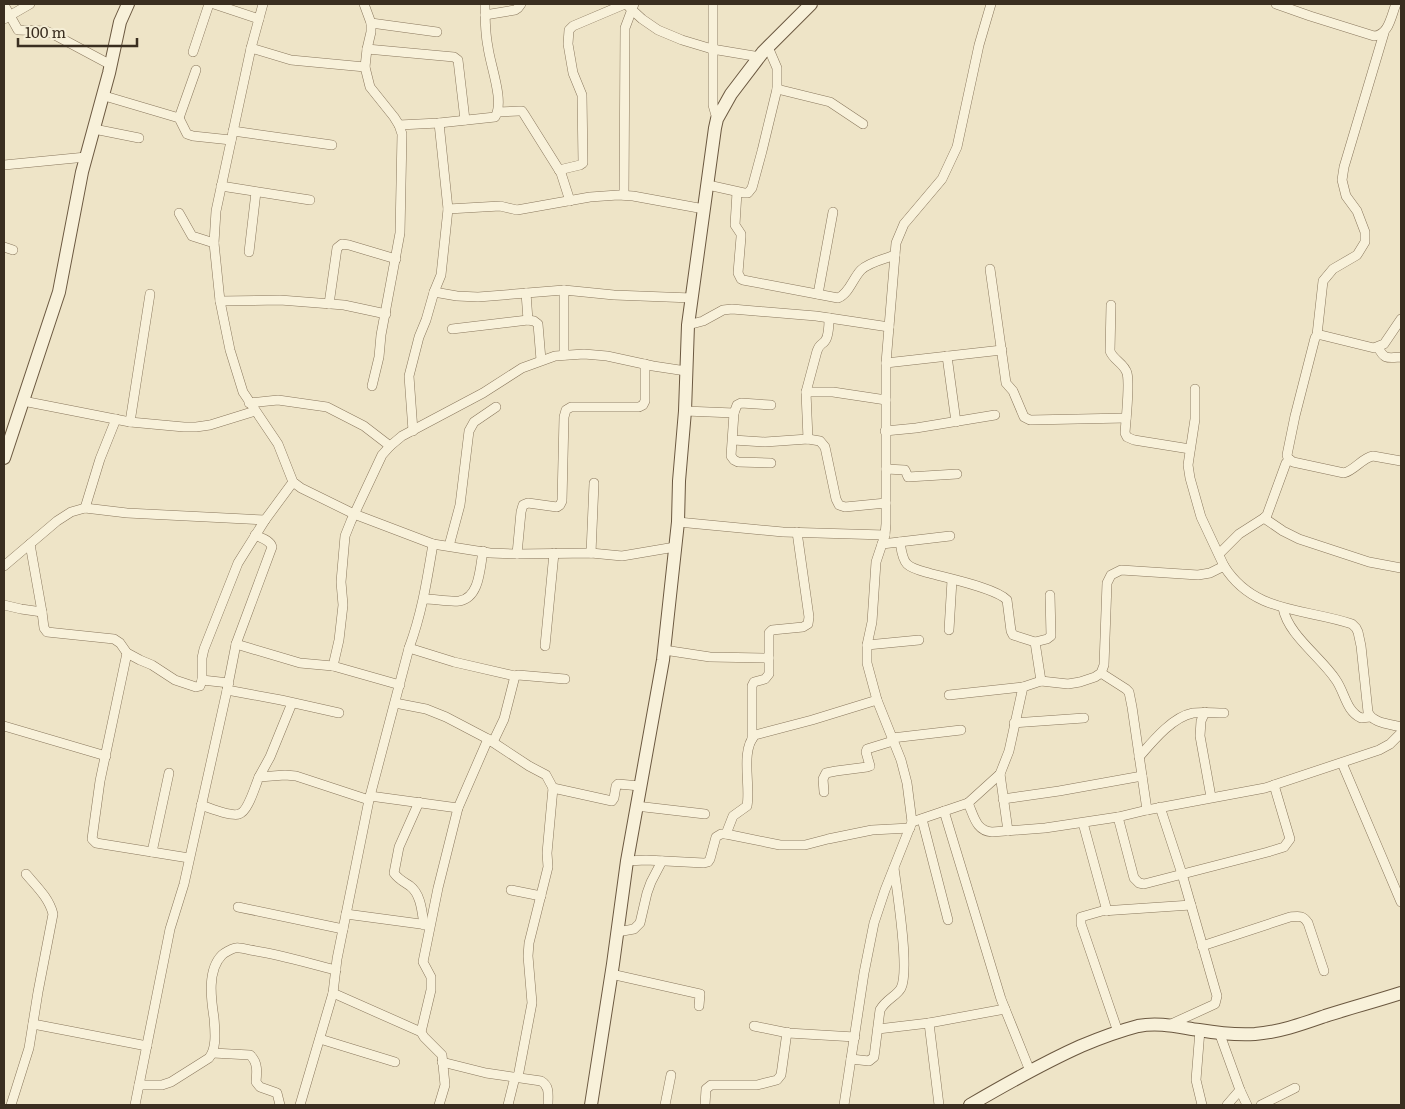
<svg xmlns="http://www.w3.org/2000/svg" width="1405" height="1109" viewBox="0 0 1405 1109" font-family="Literata,serif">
<rect width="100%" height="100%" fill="#eee4c7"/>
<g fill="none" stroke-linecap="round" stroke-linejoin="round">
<defs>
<g id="street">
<polyline points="214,4 259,19"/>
<polyline points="263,4 251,48 216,211 214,243 220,301 230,350 243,392 278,444 293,482 301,488 354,514 433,544 490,553 517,554 591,553 622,556 675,547"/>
<polyline points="364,4 371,23 371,32 367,49 365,67 370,87 394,117 399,125 402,134 400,233 381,335 379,357 372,386"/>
<polyline points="713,4 713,105 717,119"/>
<path d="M1276 4 1310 16 1374 36C1389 35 1391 16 1396 4"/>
<polyline points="4,5 18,30 46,31 53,34 111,65"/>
<polyline points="629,7 642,19 658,30 682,40 712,49 760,57"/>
<polyline points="485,15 515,10 518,8 521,4"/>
<polyline points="4,19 30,4"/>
<polyline points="371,23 437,32"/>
<polyline points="251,48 291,60 365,67"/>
<polyline points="367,49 454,57 458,60 465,120"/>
<polyline points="193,52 209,4"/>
<polyline points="777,89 830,102 863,124"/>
<polyline points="103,94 108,97 179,118 187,134 193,136 231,140"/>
<polyline points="498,112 519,111 522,111 524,114 561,173 570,201"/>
<polyline points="179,118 196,70"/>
<path d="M399 125 439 123 495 117C505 102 490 65 488 47 485 33 485 18 485 4"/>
<polyline points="94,129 139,138"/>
<polyline points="233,131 332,145"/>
<polyline points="4,165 86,157"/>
<polyline points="559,170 580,165 583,163 582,95 573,73 568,44 569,30 573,26 625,4"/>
<polyline points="708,185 744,193 748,193 752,188 762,151 777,89 777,68 768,47"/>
<polyline points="221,186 310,200"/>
<path d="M737 192 735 225 741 234V237L738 273 741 279 743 280 838 298C849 294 853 278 861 270 869 262 885 259 895 255"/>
<polyline points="624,195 625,28 634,4"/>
<polyline points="448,209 500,206 517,210 590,197 618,195 633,196 704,209"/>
<polyline points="179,213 192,236 214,243"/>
<polyline points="4,247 13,250"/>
<polyline points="249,252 256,192"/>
<polyline points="990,269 1006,383 1013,391 1024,417 1030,420 1126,418"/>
<polyline points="434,292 457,296 478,297 564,290"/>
<polyline points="526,293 528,320"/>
<polyline points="818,294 833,212"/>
<polyline points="220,301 280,300 344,305 386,314"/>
<polyline points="329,304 337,248 342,244 349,245 396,259"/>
<path d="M1111 305 1110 351C1113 360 1124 363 1127 373 1130 385 1126 418 1125 433L1127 437 1134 440 1190 449"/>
<path d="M1401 319 1384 344 1374 348 1321 335H1317L1315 338 1295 416 1287 455 1288 458 1293 462 1344 473C1355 470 1362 458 1373 456L1401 461"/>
<polyline points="688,325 703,321 723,310 732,309 816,316 889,327"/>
<polyline points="452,329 528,320 534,321 538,324 541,360"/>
<polyline points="1317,335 1323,281 1333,269 1357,255 1365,242 1365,232 1357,211 1346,196 1342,180 1344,167 1384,33"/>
<path d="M1378 347C1384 360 1388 358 1401 357"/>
<polyline points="564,355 564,290 614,295 692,298"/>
<polyline points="947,356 956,422"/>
<polyline points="886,363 1002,350"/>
<polyline points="1195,389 1195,419 1188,465 1190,478 1201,517 1224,566"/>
<polyline points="806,392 833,392 886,400"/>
<polyline points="23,401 130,422 184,427 196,427 210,425 255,411"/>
<polyline points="249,403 278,400 327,407 364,426 390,446"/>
<polyline points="685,411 734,413 737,405 741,403 771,405"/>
<polyline points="734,413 731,456 734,460 738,462 771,463"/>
<polyline points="130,422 150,294"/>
<polyline points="413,431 409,376 419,337 426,320 434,292 441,275 448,209 439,123"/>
<polyline points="885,431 916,428 995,415"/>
<path d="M808 439 806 392 817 351C820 343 822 345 825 341 829 336 829 324 829 318"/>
<polyline points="733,440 765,442 808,439 820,441 825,447 836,499 839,505 845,507 886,503"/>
<polyline points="886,469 905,470 908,477 957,474"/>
<polyline points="85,508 100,459 116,419"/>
<polyline points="1264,518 1283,531 1299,539 1369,562 1401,568"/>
<polyline points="678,522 783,532 885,535 886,524 886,363 896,243 904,224 942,179 957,147 979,45 991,4"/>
<path d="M885 535 876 562 872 622 867 645V663L877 700 901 760 907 783 912 822 968 803C974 816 976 831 992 832L1045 828 1118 817 1147 810 1265 788 1379 750 1390 744 1401 733"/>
<path d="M900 542C901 548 902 559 907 564 912 569 922 571 929 573 946 578 996 588 1007 600L1011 631 1013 635 1035 642 1041 681"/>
<polyline points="30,544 42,612 44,628 47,632 114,639 120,643 127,653 140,660 152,665 175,680 196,687 200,686 202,680"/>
<polyline points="882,544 950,536"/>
<polyline points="449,546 460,505 469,431 474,422 496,407"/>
<polyline points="591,553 594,483"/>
<polyline points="517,554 521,512 523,505 528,503 557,507 560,505 562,501 564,417 566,410 571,407 639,407 643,405 645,401 645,364"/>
<polyline points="1219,554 1239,534 1264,518 1267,515 1286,463 1290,460"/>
<polyline points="4,566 57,521 71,512 85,508 127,513 265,520"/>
<path d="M424 599C435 599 448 602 459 601 480 598 480 567 483 551"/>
<polyline points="4,605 21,609 42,612"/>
<path d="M1283 608C1288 635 1321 657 1336 680 1345 693 1346 711 1361 718L1370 717"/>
<polyline points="949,630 952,580"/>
<polyline points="1035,642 1047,639 1051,636 1050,595"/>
<polyline points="236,644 300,663 333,666 400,685"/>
<polyline points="867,645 919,640"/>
<polyline points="545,646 554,553"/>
<polyline points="409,648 454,662 515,676"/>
<polyline points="664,650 710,657 769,658"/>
<polyline points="127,653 100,781 92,839 96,843 189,858"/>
<polyline points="333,666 339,640 343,605 341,582 345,536 351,521 382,455 390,446 402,436 483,393 522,368 555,356 584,354 607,356 653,366 686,371"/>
<polyline points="1101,673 1126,689 1129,692 1132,707 1147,810"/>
<polyline points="229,683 202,680 202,658 204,649 238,563 265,520 293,482"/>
<polyline points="227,690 281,700 339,713"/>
<polyline points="949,695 1023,687"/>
<polyline points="395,703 426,709 446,717 488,739 529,766 546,775 553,788 612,801 614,798 616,786 618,784 640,786"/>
<polyline points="1205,712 1201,721 1200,736 1211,797"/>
<polyline points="1014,723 1084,718"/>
<polyline points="4,726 106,756"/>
<polyline points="892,738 961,730"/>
<polyline points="752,739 752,686 754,682 765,679 769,674 769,633 772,630 803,627 808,624 809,617 797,532"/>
<polyline points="493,742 504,719 515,676 518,675 565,679"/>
<path d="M1139 757C1152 742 1172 717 1193 713 1203 712 1214 713 1224 713"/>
<polyline points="1342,763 1401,902"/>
<polyline points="1000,774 1008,831"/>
<polyline points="259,777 270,757 292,703"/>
<polyline points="824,792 823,779 826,773 836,771 867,767 870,766 866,752 867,749 893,741"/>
<polyline points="370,796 458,808"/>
<polyline points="1003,799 1059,791 1142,776"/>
<path d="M419 802 399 847 394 873C398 879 404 882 410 886 421 894 422 912 424 925"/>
<path d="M968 803 1000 774 1009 751 1023 687 1041 681 1068 684 1080 682 1095 677 1101 673 1104 665 1107 583 1111 575 1121 570 1198 575 1210 573 1224 566C1254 614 1305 608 1352 624L1356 628 1358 632 1361 646 1368 712C1372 723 1390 724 1401 727"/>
<path d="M201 805C209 808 232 817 239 814 248 812 255 786 259 777L285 775 296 776 369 800"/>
<polyline points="636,806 705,814"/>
<polyline points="1160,807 1182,874 1217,996 1215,1004 1169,1025"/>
<polyline points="944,811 1001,999 1030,1071"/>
<polyline points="1118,817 1134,878 1139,883 1144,884 1268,852 1284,847 1290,839 1274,785"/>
<polyline points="922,819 948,920"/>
<polyline points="1083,823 1107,911"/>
<polyline points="726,834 780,845 805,845 828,839 872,830 910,828"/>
<polyline points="152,852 169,773"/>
<path d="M627 861 646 860 704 863 708 862 710 859 716 837 721 834H726L733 816 747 806C751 786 740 751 755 735L812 720 877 700"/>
<polyline points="511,890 541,896"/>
<polyline points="238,907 343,929"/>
<polyline points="346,914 428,925"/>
<polyline points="617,932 634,929 640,923 647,893 651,882 662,861"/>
<path d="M1202 946 1290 917C1299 916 1303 915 1308 923L1324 971"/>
<polyline points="611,974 700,994 699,1006"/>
<polyline points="333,993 421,1032"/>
<polyline points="929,1023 939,1105"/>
<polyline points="33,1024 147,1046"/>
<polyline points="754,1026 788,1033 855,1037"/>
<polyline points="878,1029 929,1023 1005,1009"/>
<polyline points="1200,1030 1196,1080 1202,1105"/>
<polyline points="1118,1032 1081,924 1081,917 1102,911 1191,905"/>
<polyline points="1219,1032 1240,1090 1247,1105"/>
<polyline points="320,1039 395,1062"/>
<path d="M213 1053 250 1055C258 1062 257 1072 256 1082L260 1087 277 1093 280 1105"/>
<path d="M851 1059 869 1061 874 1057 880 1010C886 999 897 996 901 988 910 970 897 891 894 868"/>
<path d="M442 1062 486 1073 541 1081C550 1086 548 1095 548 1104"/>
<polyline points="518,1077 532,1003 528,956 529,943 548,867 547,853 553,788"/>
<path d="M139 1085H162L171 1082 209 1058C217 1048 215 1031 214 1018 211 999 207 970 222 955 224 953 231 949 235 948 239 947 246 949 250 950 279 954 307 963 336 970"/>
<path d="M11 1105 29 1048 38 992 53 914C49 898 37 887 26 874"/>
<path d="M135 1105 170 929 184 884 227 690 236 644 272 547C270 540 261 538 255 535"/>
<path d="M300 1105 333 993 337 959 369 800 409 648C422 613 427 580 433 544"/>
<polyline points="439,1105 445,1085 442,1055 424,1037 421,1032 431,990 431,977 423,962 438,888 458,808 488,739"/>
<polyline points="508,1105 515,1077"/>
<polyline points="665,1105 671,1075"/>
<polyline points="705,1105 706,1089 711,1085 757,1085 777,1080 781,1075 787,1032"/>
<polyline points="844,1105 864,973 874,923 885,890 912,822"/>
<polyline points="1227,1105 1240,1090"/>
<polyline points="1261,1105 1295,1088"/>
</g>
<g id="secondary">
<polyline points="4,458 59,292 82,172 109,73 120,22 128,4"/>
<polyline points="591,1105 613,964 627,861 663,660 678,522 679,481 685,411 688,325 715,128 717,119 731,94 763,52 811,4"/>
<path d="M970 1105C1006 1084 1043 1063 1081 1046 1100 1038 1119 1031 1138 1026 1159 1022 1178 1027 1199 1030 1217 1033 1237 1035 1255 1034 1280 1032 1302 1024 1325 1016 1350 1008 1376 1001 1401 993"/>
</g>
</defs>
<use href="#street" stroke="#89775d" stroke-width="10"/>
<use href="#secondary" stroke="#6b5840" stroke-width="14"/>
<use href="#street" stroke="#f8f1da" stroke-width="9"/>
<use href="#secondary" stroke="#f8f1da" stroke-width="12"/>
</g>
<rect width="1405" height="1109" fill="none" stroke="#3a2e20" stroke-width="10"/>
<path d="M18 38v8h119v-8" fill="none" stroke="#3a2e20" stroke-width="2.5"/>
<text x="25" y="38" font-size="15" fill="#3a2e20" stroke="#f5eed6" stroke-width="4" paint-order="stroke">100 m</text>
</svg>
